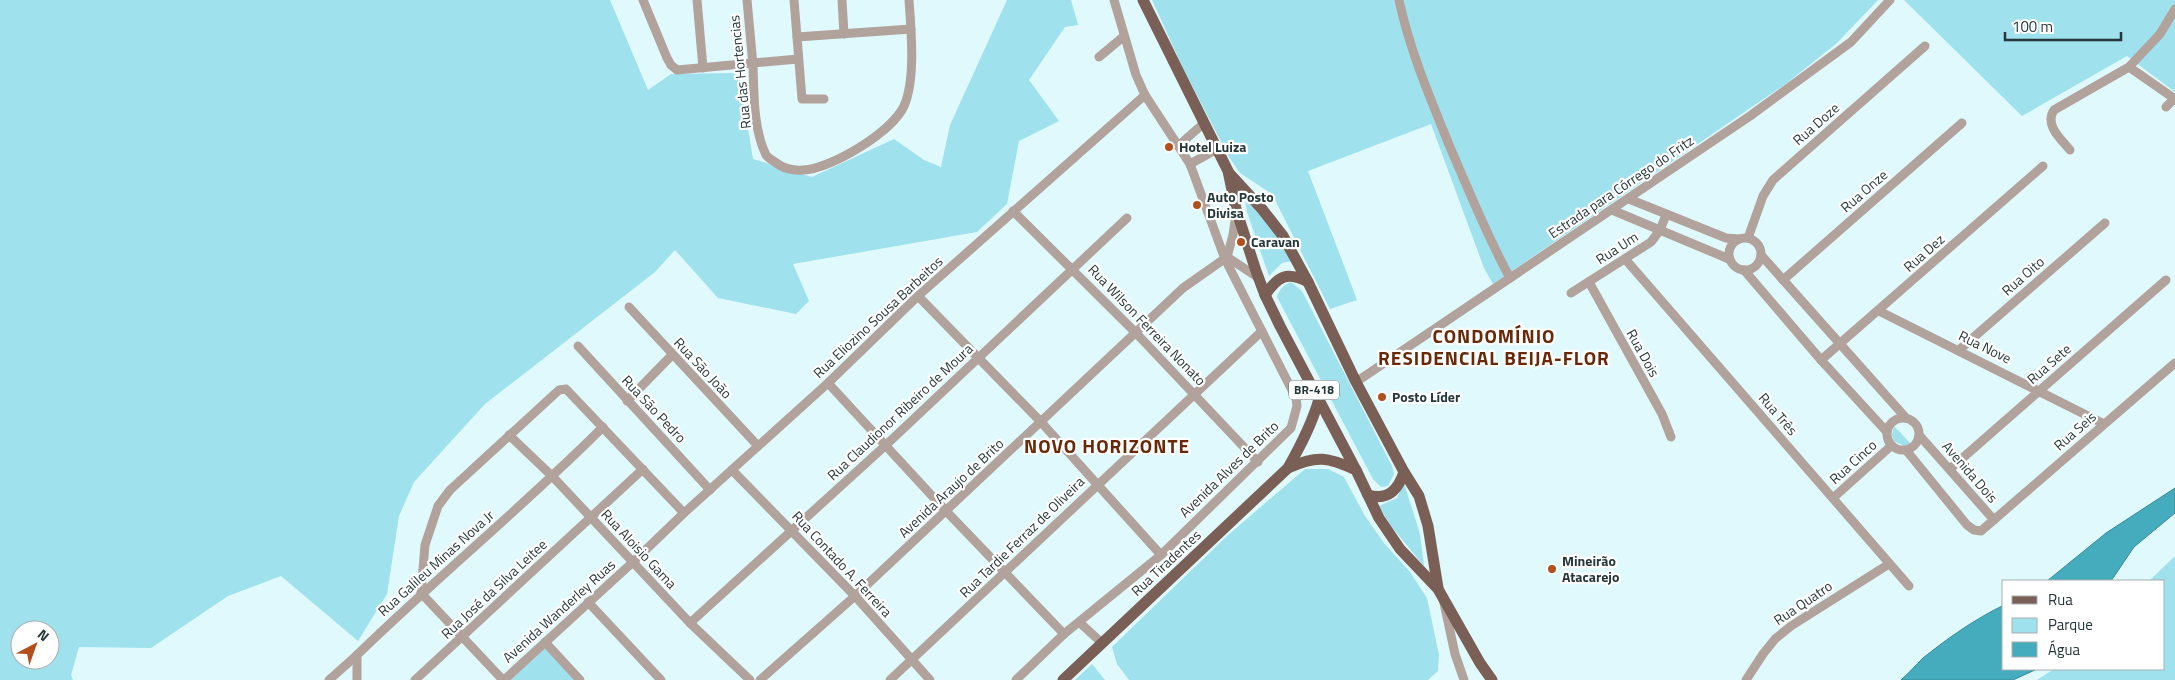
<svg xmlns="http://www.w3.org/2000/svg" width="2175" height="680" viewBox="0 0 2175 680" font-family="'Titillium Web',sans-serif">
<rect width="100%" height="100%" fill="#e0f9fd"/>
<g fill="#9fe1ed" fill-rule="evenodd">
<path d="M0 0H610L648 90 671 74 739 73 753 159 812 177 894 139 924 160 941 167 950 125 1007 0H1071L1078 25 1065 27 1029 80 1059 121 1019 141 1007 204 977 232 793 264 809 301 796 314 718 298 675 250 655 272 485 404 414 482 399 516 387 594 358 641 281 576 228 596 151 648 79 647 71 675 73 680H0ZM20 630H50V660H20Z"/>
<polygon points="1152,0 1878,0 1837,43 1787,83 1493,284 1484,268 1431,124 1308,171 1357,300 1330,309 1272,194 1240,173 1229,157 1183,68"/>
<polygon points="1904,0 2175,0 2175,92 2127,56 2022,116"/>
<polygon points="1244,193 1278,234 1292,261 1282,263 1269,276 1247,212"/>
<path d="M1291 282 1302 291 1392 466 1394 474 1388 486 1381 487 1373 479 1277 297C1279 289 1284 285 1291 282Z"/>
<polygon points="1894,426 1911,444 1904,446 1894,441 1892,435"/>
<polygon points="1305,469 1328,469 1344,477 1365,516 1384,543 1410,572 1427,598 1439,655 1438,671 1428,680 1129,680 1117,664 1112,647 1228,535"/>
<polygon points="1404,483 1420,534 1424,566 1391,526 1379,506 1397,498"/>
<polygon points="2175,556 2175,680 2037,680 2054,669 2164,669 2164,581 2149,581"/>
<polygon points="547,647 577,680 510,680"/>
<polygon points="1092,664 1105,680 1075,680"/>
</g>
<g fill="#44acbd" stroke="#3b8996">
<polygon points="2175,488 2175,513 2134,547 2111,581 2047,581 2106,533"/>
<path d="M2004 605V669H2037L2013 680H1901C1909 673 1916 665 1923 658 1948 638 1975 619 2004 605Z"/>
</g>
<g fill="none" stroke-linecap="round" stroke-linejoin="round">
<g stroke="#b1a29c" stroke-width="9">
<polyline points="643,0 667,58 671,65 677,70 798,59"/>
<polyline points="697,0 703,68"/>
<path d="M747 0C749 22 751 43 753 65 754 93 753 128 766 155 768 158 772 160 775 162 782 168 793 171 803 170 831 169 892 132 904 106 916 79 911 30 909 0"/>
<polyline points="794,0 802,99 824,99"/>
<polyline points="842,0 844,34"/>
<path d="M1399 0C1410 51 1430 98 1450 147 1469 191 1487 236 1510 278"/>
<polyline points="797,37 911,29"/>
<polyline points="1099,57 1123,37"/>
<polyline points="2129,67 2175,99"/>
<polyline points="2166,107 2175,98"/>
<polyline points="1178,146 1204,123"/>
<path d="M2070 150C2061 139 2044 125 2054 110L2129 67 2160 34 2175 9"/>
<polyline points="1190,164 1217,149"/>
<polyline points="1629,199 1726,238 1739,239"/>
<polyline points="1612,210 1729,259"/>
<polyline points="1013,211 1136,333 1258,462"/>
<circle cx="1745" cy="254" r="16"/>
<polyline points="1748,238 1763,196 1773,180 1925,46"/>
<polyline points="1761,255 1906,418"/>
<polyline points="1227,257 1259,278"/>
<polyline points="1626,260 1909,586"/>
<polyline points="1744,270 1821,360 1887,432"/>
<polyline points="1783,280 1962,123"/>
<polyline points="1589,282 1662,414 1671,437"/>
<polyline points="1571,293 1651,242 1660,230 1666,215"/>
<polyline points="918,296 1041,422 1161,555"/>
<polyline points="629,307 758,446"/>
<polyline points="1879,311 2104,424"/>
<polyline points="578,346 710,490"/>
<polyline points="1959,350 2105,223"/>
<polyline points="1821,360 2043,166"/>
<polyline points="1356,382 1750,116 1851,42 1890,0"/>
<polyline points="828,383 946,511 1064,634"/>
<polyline points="627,401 672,355"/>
<circle cx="1903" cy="434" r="16"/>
<polyline points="509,435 553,477 690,623 750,680"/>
<polyline points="1919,435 1994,520"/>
<polyline points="1906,450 1967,525 1974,530 1981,531 2175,363"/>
<polyline points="1950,469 2166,280"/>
<polyline points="732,470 855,596 930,680"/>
<polyline points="1833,498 1891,446"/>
<polyline points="588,602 661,680"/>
<polyline points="1444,603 1455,654 1464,680"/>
<polyline points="1079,622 1102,643"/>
<polyline points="690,623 886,445 1127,218"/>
<polyline points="545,642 580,680"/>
<polyline points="329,680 357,655"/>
<path d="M357 680V655C437 577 524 506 603 427"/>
<polyline points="415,680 643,469"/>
<polyline points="503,680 421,593 425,545 438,506 450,490 559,390 566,389 684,513"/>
<polyline points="504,680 633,562 684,513 828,383 918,296 1145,95"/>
<polyline points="760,680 855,596 1183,288 1227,257 1233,235 1236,214"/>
<polyline points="890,680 1262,331"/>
<polyline points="1016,680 1064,634 1161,555 1291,428 1297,406 1296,398 1225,259 1190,164 1145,95 1136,75 1114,0"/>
<polyline points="1746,680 1763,654 1775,639 1791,626 1889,564"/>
</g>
<g stroke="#795f55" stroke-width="11">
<polyline points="1143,0 1228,171 1236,209 1256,271 1265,295 1280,326 1356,470 1379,518 1400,549 1438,589 1480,663 1492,680"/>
<polyline points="1229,173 1262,209 1283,236 1308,282 1356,382 1404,472 1419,496 1428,526 1438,588"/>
<path d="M1265 295C1278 276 1287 271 1308 282"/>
<path d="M1288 468C1317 455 1328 457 1356 470"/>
<path d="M1368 495C1388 501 1398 490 1404 472"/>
<path d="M1063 680 1288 468C1301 445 1312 424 1319 399"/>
</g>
</g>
<g fill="#b34f1d" stroke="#fff" stroke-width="2">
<circle cx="1169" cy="147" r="5"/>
<circle cx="1197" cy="205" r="5"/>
<circle cx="1241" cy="242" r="5"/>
<circle cx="1382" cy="397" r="5"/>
<circle cx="1552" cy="569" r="5"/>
</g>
<g text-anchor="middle" stroke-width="4.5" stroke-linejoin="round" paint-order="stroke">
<rect fill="#fff" stroke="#677375" stroke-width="1" x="1289" y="380.5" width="50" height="19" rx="4"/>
<g font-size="12" font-weight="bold" fill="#26373a">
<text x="1314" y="394">BR-418</text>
</g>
<g font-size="14" fill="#26373a" stroke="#fff">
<text transform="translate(740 72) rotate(-96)" y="5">Rua das Hortencias</text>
<text transform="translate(1816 124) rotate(-41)" y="5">Rua Doze</text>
<text transform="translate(1621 187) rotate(-34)" y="5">Estrada para Córrego do Fritz</text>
<text transform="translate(1864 191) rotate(-41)" y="5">Rua Onze</text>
<text transform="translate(1617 248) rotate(-33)" y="5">Rua Um</text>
<text transform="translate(1924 253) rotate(-41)" y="5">Rua Dez</text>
<text transform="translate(2023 276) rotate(-41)" y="5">Rua Oito</text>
<text transform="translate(878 317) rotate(-43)" y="5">Rua Eliozino Sousa Barbeitos</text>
<text transform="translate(1147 325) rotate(46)" y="5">Rua Wilson Ferreira Nonato</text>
<text transform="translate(1985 347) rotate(26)" y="5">Rua Nove</text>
<text transform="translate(1643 353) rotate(61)" y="5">Rua Dois</text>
<text transform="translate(2049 364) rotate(-41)" y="5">Rua Sete</text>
<text transform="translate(703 368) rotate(47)" y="5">Rua São João</text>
<text transform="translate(654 409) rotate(47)" y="5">Rua São Pedro</text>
<text transform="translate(900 412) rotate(-43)" y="5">Rua Claudionor Ribeiro de Moura</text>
<text transform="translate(1778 414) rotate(49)" y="5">Rua Três</text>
<text transform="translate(2075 431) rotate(-41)" y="5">Rua Seis</text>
<text transform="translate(1853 462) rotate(-42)" y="5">Rua Cinco</text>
<text transform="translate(1229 469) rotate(-44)" y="5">Avenida Alves de Brito</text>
<text transform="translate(1970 472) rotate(49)" y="5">Avenida Dois</text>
<text transform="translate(951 488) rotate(-43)" y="5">Avenida Araujo de Brito</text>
<text transform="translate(1022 537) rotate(-44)" y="5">Rua Tardie Ferraz de Oliveira</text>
<text transform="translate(639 549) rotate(47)" y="5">Rua Aloisio Gama</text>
<text transform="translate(436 563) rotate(-42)" y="5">Rua Galileu Minas Nova Jr</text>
<text transform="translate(1166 563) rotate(-43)" y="5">Rua Tiradentes</text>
<text transform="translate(842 564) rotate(47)" y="5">Rua Contado A. Ferreira</text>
<text transform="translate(494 589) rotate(-43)" y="5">Rua José da Silva Leitee</text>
<text transform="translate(1803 603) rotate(-34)" y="5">Rua Quatro</text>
<text transform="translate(559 611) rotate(-42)" y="5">Avenida Wanderley Ruas</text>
</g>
<g font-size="14" font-weight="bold" fill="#26373a" stroke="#fff" text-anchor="start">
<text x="1179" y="152">Hotel Luiza</text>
<text x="1207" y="202">Auto Posto<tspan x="1207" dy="16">Divisa</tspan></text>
<text x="1251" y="247">Caravan</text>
<text x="1392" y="402">Posto Líder</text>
<text x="1562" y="566">Mineirão<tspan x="1562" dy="16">Atacarejo</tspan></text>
</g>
<g font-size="19" font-weight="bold" letter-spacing="1" fill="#692909" stroke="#fff">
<text x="1494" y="343">CONDOMÍNIO<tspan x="1494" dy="22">RESIDENCIAL BEIJA-FLOR</tspan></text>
<text x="1107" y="453">NOVO HORIZONTE</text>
</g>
</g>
<rect x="2002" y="580" width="162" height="90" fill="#ffffff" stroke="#a8afb0"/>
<rect x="2012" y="596" width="25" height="8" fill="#795f55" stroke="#a8afb0"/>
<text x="2048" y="605" font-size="15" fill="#26373a">Rua</text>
<rect x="2012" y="618" width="25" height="15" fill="#9fe1ed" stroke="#a8afb0"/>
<text x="2048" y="630" font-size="15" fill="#26373a">Parque</text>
<rect x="2012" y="642" width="25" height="15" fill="#44acbd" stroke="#a8afb0"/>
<text x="2048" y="655" font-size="15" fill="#26373a">Água</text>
<g transform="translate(35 645) rotate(41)"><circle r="24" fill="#ffffff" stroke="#a8afb0"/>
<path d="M0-4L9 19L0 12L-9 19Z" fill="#b34f1d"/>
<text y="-8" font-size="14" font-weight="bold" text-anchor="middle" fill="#26373a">N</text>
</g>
<path d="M2005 32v8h116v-8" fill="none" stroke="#26373a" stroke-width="2.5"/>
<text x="2012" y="32" font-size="15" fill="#26373a" stroke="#ffffff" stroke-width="4" paint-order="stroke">100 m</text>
</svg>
